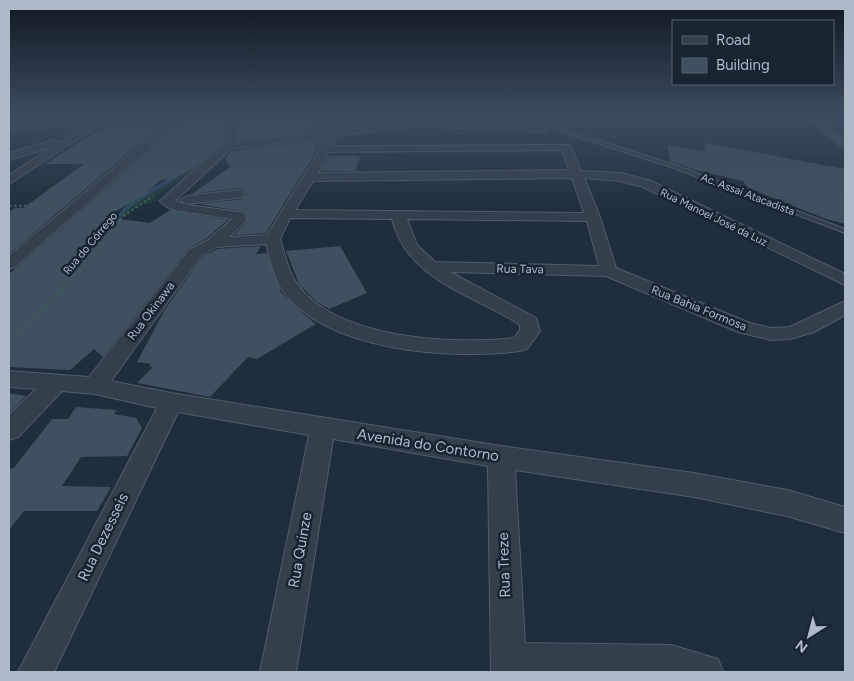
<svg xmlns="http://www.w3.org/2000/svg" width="854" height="681" viewBox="0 0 854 681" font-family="Figtree,sans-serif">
<rect width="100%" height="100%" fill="#1f2e3b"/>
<polygon fill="#213b3c" points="226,118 228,141 192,174 153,198 161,201 141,205 122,218 24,332 9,344 9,335 114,221 123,210 123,206 172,178 213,120"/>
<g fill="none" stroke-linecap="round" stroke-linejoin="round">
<polyline stroke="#2f4962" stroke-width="2.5" points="171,180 177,176"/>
<path stroke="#2f4962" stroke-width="4" d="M115 223C126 202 154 191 173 178"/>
</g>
<g fill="#3f5060">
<polygon points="251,117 307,117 315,131 238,140 237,119"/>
<polygon points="802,117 827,117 845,141 845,151"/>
<polygon points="198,120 223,120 225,137 222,143 194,168 174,179 161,180 143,196 105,217 150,223 170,210 228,220 207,238 188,249 103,357 94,349 70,370 9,367 9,274 181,123"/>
<polygon points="162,124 9,254 9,212 15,208 23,208 84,164 45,164 103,127"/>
<polygon points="320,140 311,160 266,233 234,235 247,222 246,212 198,204 243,199 247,194 239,188 192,194 230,167 225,158 232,151"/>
<polygon points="706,143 845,169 845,224 826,219 748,188 743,181 696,170 670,161 668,145 703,151"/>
<polygon points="329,156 360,156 356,171 321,171"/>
<polygon points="261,246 256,254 267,253 281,292 302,313 316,324 257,359 248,357 210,397 137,383 153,367 149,366 151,364 137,362 164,311 202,257 217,249"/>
<polygon points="340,246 367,293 329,309 317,302 299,284 286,251"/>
<polygon points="9,393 26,396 9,413"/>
<polygon points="76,407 117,410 114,414 136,418 142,428 127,456 81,457 62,486 111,487 97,511 24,511 9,530 9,468 13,469 52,419 68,419"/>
</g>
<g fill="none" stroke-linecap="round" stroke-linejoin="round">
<defs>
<polygon id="service" points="536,117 542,117 563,129 678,166 845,229 845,233 674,168 559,131"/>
<g id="minor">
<polygon points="101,117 106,120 104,122 9,184 9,175 52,147 9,160 9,153 54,140 59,143"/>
<polygon points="174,117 184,118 15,267 9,269 9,256"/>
<path d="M225 117H235L237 137 235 142 420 120 546 127V131L542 132 420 126 335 136 332 146 570 145 581 171 621 173 651 181 845 274V285L643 187 620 181 584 178 600 217 616 268 750 323 771 328 790 327 845 301V315L814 332 790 339 771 340 738 332 606 276 450 272 536 318 540 331 527 349 520 351C452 360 327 352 283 291 274 277 270 259 266 244L216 247 201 256 111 381 171 393 501 446 694 473 787 490 845 507V533L787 516 694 497 515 470 525 643 671 645 718 659 723 672H491L488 466 333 439 296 672H260L309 435 178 412 54 672H18L157 408 95 394 62 391 18 437 9 440V415L36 389 9 387V371L89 377 189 250 208 240 232 219 175 210 167 207 160 201 223 144 227 137ZM324 138 313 161 267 235 229 237 246 221 245 213 189 205 175 201 231 149ZM562 150 569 170 318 173 329 152ZM572 178 584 213 295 210 313 181ZM290 218 392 219C406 276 463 292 509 318L520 325V330L514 338C454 345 337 339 298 285 288 273 285 253 280 239ZM407 219 587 221 599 266 435 262 417 245Z"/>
<polygon points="238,190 245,194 243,197 187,204 180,200 187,196"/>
</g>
<polygon id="tertiary" points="107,117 200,117 194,121 9,129 9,121"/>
</defs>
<use href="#service" stroke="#505d69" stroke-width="2"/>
<use href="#minor" stroke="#505d69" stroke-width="2"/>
<use href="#tertiary" stroke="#505d69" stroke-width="2"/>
<g stroke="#3e5859" stroke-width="2.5" stroke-dasharray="2.5 2.5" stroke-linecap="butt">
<polyline points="9,206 56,206"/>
<polyline points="90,260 122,217 153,196"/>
</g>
<polyline stroke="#3e5859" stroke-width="3" stroke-dasharray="4 4" stroke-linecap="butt" points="9,339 30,322 91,259"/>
<use href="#service" fill="#333f4b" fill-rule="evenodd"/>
<use href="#minor" fill="#333f4b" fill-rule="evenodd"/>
<use href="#tertiary" fill="#333f4b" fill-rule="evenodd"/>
</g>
<linearGradient id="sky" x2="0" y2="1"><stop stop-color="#111920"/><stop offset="0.55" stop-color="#3c4c60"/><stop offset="1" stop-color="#3c4c60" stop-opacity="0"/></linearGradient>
<rect width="854" height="212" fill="url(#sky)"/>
<g text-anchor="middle" stroke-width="5" stroke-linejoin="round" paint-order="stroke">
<g font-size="11" fill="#adbac8" stroke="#182430">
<text transform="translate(748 194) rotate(21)" y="4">Ac. Assaí Atacadista</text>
<text transform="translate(714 217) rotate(26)" y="4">Rua Manoel José da Luz</text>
<text transform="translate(90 243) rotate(-50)" y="4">Rua do Córrego</text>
</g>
<g font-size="12" fill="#adbac8" stroke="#182430">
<text transform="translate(520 269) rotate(1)" y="4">Rua Tava</text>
<text transform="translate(699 308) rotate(22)" y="4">Rua Bahia Formosa</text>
<text transform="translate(151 311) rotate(-53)" y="4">Rua Okinawa</text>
</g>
<g font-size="15" fill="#adbac8" stroke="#182430">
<text transform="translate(428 445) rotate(9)" y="5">Avenida do Contorno</text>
<text transform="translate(103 537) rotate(-64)" y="5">Rua Dezesseis</text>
<text transform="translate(300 550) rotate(-80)" y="5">Rua Quinze</text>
<text transform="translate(504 565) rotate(-92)" y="5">Rua Treze</text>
</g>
</g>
<rect width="854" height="681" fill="none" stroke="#adbac8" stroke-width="20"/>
<rect x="672" y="20" width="162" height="65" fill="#182430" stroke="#54606d"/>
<rect x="682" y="36" width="25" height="8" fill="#333f4b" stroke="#54606d"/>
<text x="716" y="45" font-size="15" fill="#adbac8">Road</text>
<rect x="682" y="58" width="25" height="15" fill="#3f5060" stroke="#54606d"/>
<text x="716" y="70" font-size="15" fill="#adbac8">Building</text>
<g transform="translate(809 636) rotate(216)" stroke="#182430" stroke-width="4" paint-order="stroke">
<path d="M0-4L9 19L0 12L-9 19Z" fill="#adbac8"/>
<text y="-8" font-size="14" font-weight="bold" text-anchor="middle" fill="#adbac8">N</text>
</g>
</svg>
